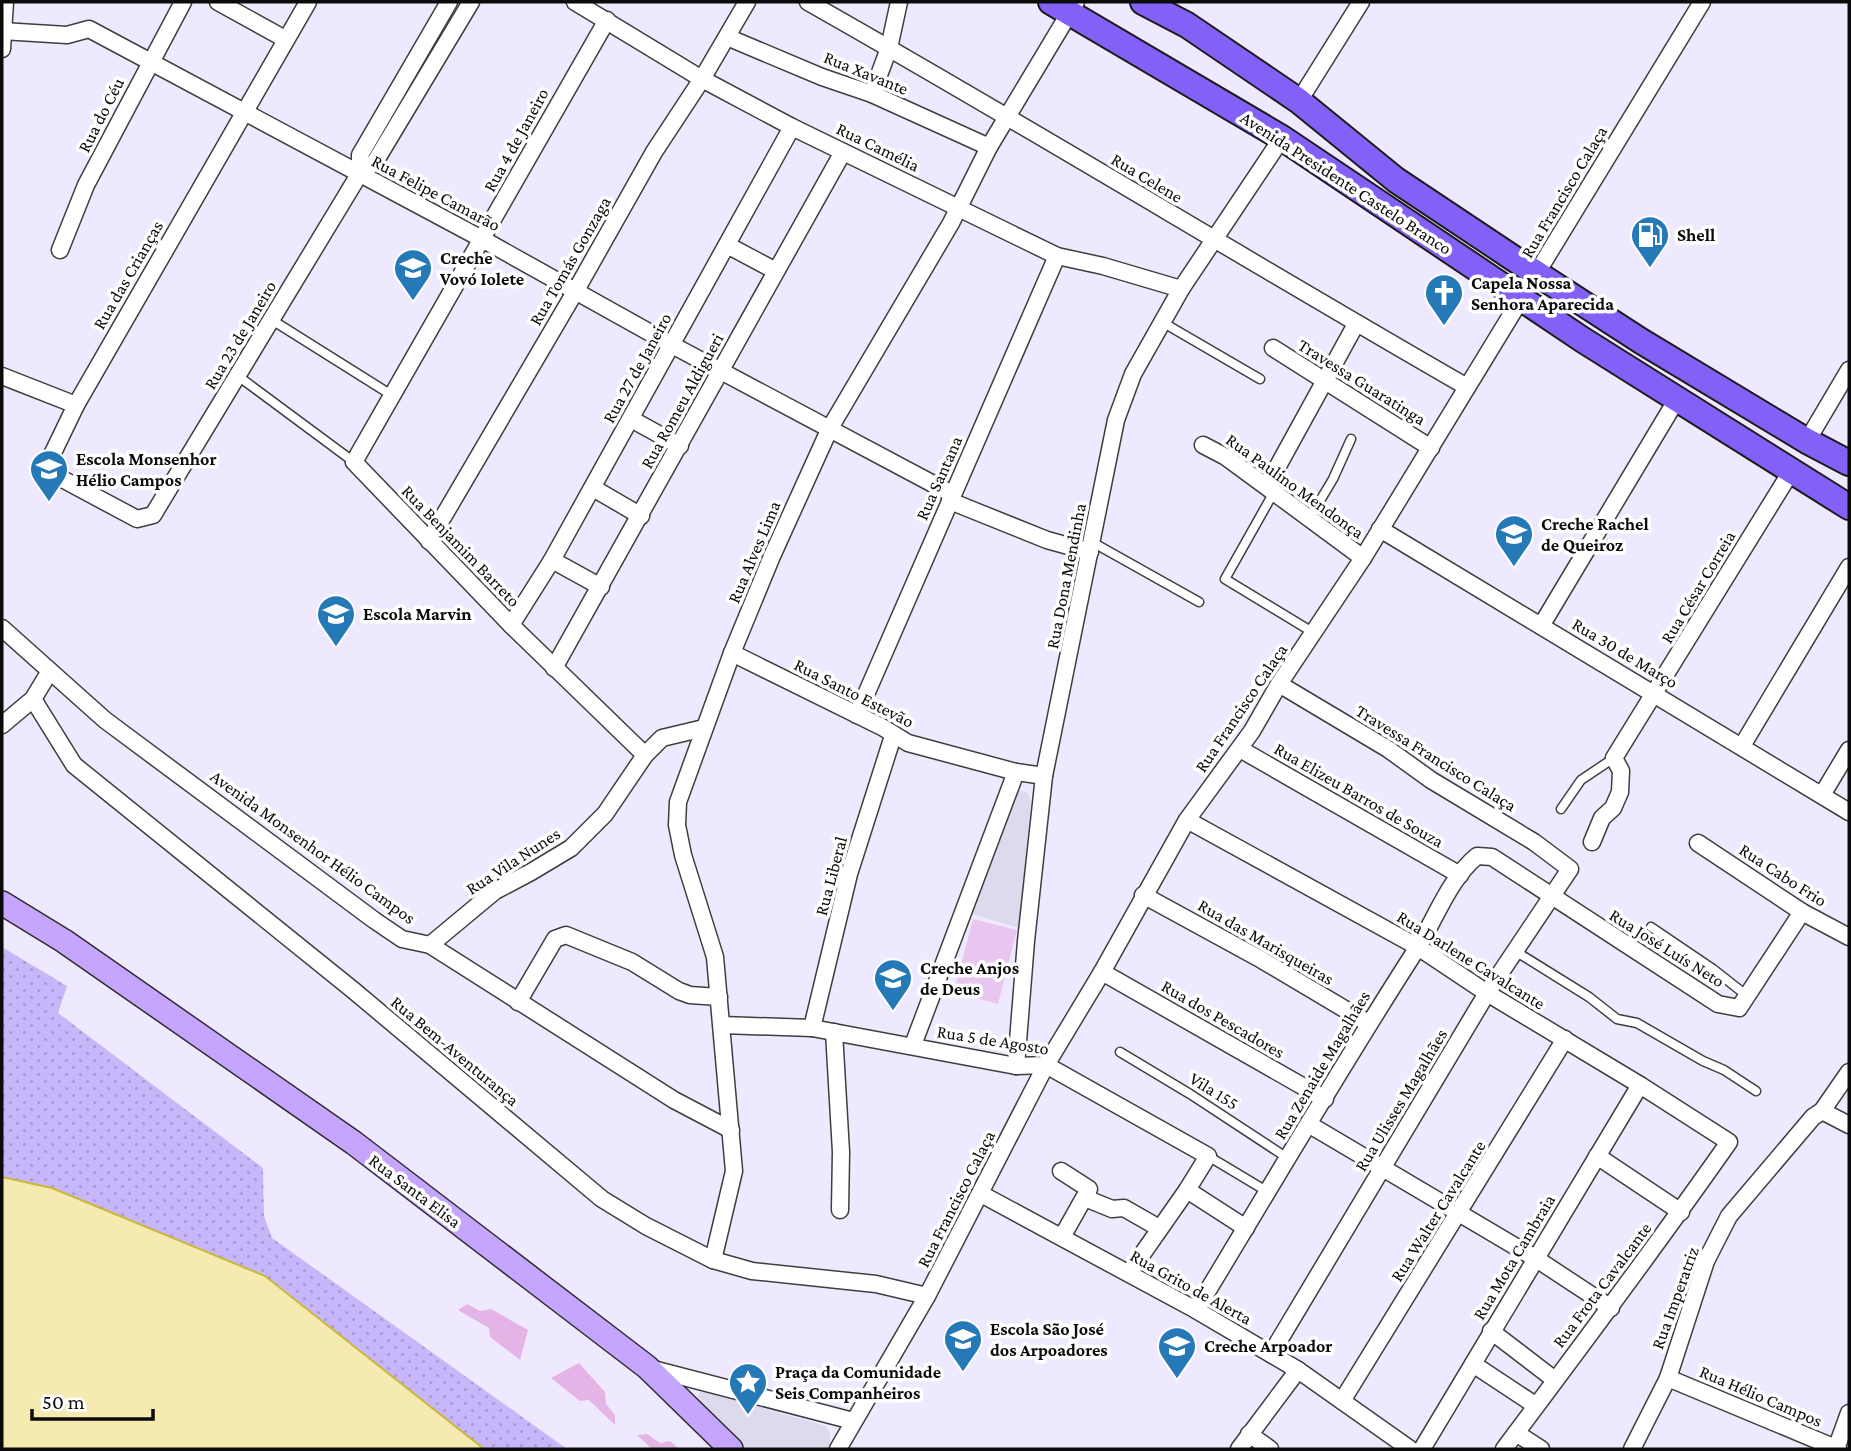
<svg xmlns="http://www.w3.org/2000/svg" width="1851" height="1451" viewBox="0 0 1851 1451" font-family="'Crimson Pro',serif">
<defs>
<pattern id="sand-dots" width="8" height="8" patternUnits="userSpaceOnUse" patternTransform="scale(1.75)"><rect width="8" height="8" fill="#c7b6f9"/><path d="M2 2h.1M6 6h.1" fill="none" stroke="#aa9bd4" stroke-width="1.8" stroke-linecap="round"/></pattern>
</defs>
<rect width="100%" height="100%" fill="#efe9ff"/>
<g fill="#e5b4e7">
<polygon points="467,1304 480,1311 491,1309 528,1330 520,1360 490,1337 489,1328 458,1310"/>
<polygon points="579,1363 605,1392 606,1404 615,1415 615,1425 589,1400 580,1401 551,1378"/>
<polygon points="647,1434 660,1443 670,1441 679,1449 652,1449 637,1435"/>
</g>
<polygon fill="url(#sand-dots)" points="2,947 67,986 58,1013 263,1168 264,1216 272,1238 567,1449 484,1449 265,1276 52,1188 2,1177"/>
<polygon fill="#e8c6ef" points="973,919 1017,930 998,1004 954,992"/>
<g fill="#dedaed">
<polygon points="1019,790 1028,793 1031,803 1019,928 969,913 1015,792"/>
<polygon points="702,1391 826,1426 830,1434 830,1444 827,1449 742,1449 695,1400 699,1393"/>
</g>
<polygon fill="#f5eaaf" stroke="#cab837" stroke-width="2" points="2,1177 52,1188 265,1276 484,1449 2,1449"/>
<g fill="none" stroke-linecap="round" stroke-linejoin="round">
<defs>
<g id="service">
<polyline points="272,320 393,396"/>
<polyline points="1162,322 1260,379"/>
<polyline points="238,376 354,462"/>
<polyline points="1274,492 1225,579 1314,633"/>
<polyline points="1309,519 1333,479 1351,439"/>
<polyline points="1092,542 1199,602"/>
<polyline points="1561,809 1581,780 1614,758"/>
<polyline points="1651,927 1713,969 1746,995"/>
<polyline points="1515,951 1589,997 1617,1019 1637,1023 1703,1061 1724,1070 1756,1091"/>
<polyline points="1120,1052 1190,1094 1289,1159"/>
<polyline points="1208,1156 1268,1192"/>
</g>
<g id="minor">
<polyline points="218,2 285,39"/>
<polyline points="308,2 76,405 49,461 49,468 53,474 137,519 153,515 360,173 375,162 471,2"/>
<polyline points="575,2 702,79 792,127 1057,256 1103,266 1181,289"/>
<path d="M808 2C1029 127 1246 260 1467 387"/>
<polyline points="607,20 354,462 511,625 645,755"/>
<polyline points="2,31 67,35 89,29 482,239 672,345 952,494"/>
<polyline points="727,37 822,77 872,94 989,147"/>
<polyline points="2,49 5,2"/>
<polyline points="872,94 889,48 899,2"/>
<polyline points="1299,101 1361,2"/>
<polyline points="360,173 360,155 449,2"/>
<polyline points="727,245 776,271"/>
<polyline points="60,250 86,185 183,2"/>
<polyline points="1273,348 1431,448"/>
<polyline points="2,376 76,405"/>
<polyline points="631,419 680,446"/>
<polyline points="1807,441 1849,370"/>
<polyline points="1203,445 1226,457 1363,558"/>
<polyline points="1267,486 1356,324"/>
<polyline points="593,488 641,516"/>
<polyline points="950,501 1047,540 1090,552"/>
<polyline points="1380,529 1849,812"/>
<polyline points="429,541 575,292 654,152 702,79 747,2"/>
<polyline points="552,560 601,587"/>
<polyline points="511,625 552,560 792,127"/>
<polyline points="1541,626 1677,399"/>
<polyline points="2,628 105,720 374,920 402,939 430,945 674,1100 731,1130"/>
<polyline points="732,653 882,727 908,743 1016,772 1044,776"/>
<polyline points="554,668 843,152"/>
<polyline points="33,699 74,765 353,990 602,1199 646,1226 713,1260 752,1271 876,1284 927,1296"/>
<polyline points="857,715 1057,256"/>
<polyline points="2,725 33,699 50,671"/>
<polyline points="1742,746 1849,567"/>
<polyline points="1240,749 1460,875"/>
<polyline points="1822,795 1849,750"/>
<path d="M1187 820 1418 947 1487 993 1640 1085 1729 1142C1656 1246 1580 1348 1504 1449"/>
<polyline points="1592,842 1602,818 1613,808 1620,792 1621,771 1614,758 1792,470"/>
<polyline points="1698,843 1802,912 1849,937"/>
<polyline points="1143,895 1262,960 1368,1023"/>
<polyline points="430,945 495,891 531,872 571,848 605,814 645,755 662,738 704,728"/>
<polyline points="1102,972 1325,1099"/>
<polyline points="518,1002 555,939 566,935 632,962 679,991 690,995 719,997"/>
<polyline points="722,1025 812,1028 1016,1066 1046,1065 1208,1156 1187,1190 1129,1273"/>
<polyline points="812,1028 849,874 893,736"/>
<polyline points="834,1032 841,1152 840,1210"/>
<polyline points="913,1045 1016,772"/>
<polyline points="1016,1066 1026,941 1044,776 1116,420 1133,374 1181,289 1282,138"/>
<polyline points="1822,1111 1849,1125"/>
<polyline points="1310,1125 1535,1258 1611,1308"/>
<polyline points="1597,1156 1681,1212"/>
<polyline points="1061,1171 1089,1189 1062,1237"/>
<polyline points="1187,1190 1246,1228"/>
<polyline points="981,1194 1196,1310 1298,1370 1410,1449"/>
<polyline points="1085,1198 1112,1209 1124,1208 1159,1228"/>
<polyline points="713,1260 734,1171 715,957 683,855 677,825 678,802 732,653 772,556 830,428 951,223 989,147 1076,2"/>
<path d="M1196 1310C1269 1190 1340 1068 1416 950 1435 920 1449 879 1477 856L1492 857 1718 1004 1739 1008 1802 912"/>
<polyline points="1491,1331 1555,1380"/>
<polyline points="1271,1354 1487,993 1570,869 1534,842 1431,780 1388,749 1279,684"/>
<polyline points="1473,1364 1535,1405"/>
<polyline points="649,1368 853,1421"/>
<polyline points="1668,1378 1838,1449"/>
<polyline points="1342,1401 1565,1039"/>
<polyline points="1516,1433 1541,1449"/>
<polyline points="1249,1434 1270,1449"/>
<polyline points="838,1449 927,1296 1046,1065 1102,972 1187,820 1252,731 1279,684 1363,558 1702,2"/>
<polyline points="1239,1449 1298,1370"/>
<polyline points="1422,1449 1640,1085"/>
<polyline points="1632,1449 1668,1378 1706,1261 1729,1216 1813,1117 1822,1111 1849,1072"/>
<polyline points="1836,1449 1849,1413"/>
</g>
<polyline id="secondary" points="2,903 64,941 354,1143 647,1367 731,1449"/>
<g id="primary">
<polyline points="1051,2 1282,138 1583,340 1849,507"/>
<polyline points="1143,2 1187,25 1299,101 1396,180 1513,258 1641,341 1807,441 1849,463"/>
</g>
</defs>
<use href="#service" stroke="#3e3e3e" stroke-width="11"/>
<use href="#minor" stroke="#3e3e3e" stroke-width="19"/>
<use href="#secondary" stroke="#2d2d2d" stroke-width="26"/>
<use href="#primary" stroke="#1c1c1c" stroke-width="28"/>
<use href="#service" stroke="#fff" stroke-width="8"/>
<use href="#minor" stroke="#fff" stroke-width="16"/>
<use href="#secondary" stroke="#c5a5fe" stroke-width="23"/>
<use href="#primary" stroke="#8461f6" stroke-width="24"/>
</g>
<defs>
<symbol id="fuel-pin" viewBox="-11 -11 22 30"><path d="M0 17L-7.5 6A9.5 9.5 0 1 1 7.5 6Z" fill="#2679b7" stroke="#fff"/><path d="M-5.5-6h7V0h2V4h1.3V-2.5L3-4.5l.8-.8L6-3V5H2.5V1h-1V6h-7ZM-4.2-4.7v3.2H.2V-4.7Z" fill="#fff"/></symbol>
<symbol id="school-pin" viewBox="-11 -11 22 30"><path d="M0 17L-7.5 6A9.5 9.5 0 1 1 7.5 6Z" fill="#2679b7" stroke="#fff"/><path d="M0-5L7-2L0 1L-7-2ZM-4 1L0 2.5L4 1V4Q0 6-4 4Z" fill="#fff"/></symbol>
<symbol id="church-pin" viewBox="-11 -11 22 30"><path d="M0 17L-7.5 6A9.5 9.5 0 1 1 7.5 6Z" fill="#2679b7" stroke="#fff"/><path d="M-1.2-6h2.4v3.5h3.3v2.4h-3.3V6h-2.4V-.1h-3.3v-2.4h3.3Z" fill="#fff"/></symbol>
<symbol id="sight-pin" viewBox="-11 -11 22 30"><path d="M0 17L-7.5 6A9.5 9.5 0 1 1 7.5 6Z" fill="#2679b7" stroke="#fff"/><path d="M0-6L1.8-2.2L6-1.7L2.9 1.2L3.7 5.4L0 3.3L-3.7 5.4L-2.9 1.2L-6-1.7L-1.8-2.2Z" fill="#fff"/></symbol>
</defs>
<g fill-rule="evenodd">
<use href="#fuel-pin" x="1628" y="213" width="44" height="60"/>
<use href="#school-pin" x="391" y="246" width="44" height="60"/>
<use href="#church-pin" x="1422" y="271" width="44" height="60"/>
<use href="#school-pin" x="27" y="447" width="44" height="60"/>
<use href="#school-pin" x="1492" y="512" width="44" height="60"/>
<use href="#school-pin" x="314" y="592" width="44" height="60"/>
<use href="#school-pin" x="871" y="956" width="44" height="60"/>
<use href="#school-pin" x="941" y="1317" width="44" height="60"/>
<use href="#school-pin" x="1155" y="1324" width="44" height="60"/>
<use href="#sight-pin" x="726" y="1360" width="44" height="60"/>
</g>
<g text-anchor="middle" stroke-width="7" stroke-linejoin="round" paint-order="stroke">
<g font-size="18" fill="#0b0b0b" stroke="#fff">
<text transform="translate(866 73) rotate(22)" y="6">Rua Xavante</text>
<text transform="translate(101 115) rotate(-63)" y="6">Rua do Céu</text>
<text transform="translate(516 140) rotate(-61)" y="6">Rua 4 de Janeiro</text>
<text transform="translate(878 147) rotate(26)" y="6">Rua Camélia</text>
<text transform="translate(1147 178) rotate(31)" y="6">Rua Celene</text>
<text transform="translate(1346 183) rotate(33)" y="6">Avenida Presidente Castelo Branco</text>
<text transform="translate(1564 192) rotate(-59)" y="6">Rua Francisco Calaça</text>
<text transform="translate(436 193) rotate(28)" y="6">Rua Felipe Camarão</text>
<text transform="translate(570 261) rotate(-60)" y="6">Rua Tomás Gonzaga</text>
<text transform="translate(128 275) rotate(-60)" y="6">Rua das Crianças</text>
<text transform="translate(240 335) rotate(-59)" y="6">Rua 23 de Janeiro</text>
<text transform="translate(637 368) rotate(-61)" y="6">Rua 27 de Janeiro</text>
<text transform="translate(1362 382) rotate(32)" y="6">Travessa Guaratinga</text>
<text transform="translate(682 401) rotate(-61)" y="6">Rua Romeu Aldigueri</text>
<text transform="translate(939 478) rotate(-66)" y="6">Rua Santana</text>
<text transform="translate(1295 486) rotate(36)" y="6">Rua Paulino Mendonça</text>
<text transform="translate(461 546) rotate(46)" y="6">Rua Benjamim Barreto</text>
<text transform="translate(754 552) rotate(-67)" y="6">Rua Alves Lima</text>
<text transform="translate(1066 576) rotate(-79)" y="6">Rua Dona Mendinha</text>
<text transform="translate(1698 587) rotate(-59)" y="6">Rua César Correia</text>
<text transform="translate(1625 653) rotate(31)" y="6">Rua 30 de Março</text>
<text transform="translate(854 693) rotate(27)" y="6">Rua Santo Estevão</text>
<text transform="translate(1241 708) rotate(-56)" y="6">Rua Francisco Calaça</text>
<text transform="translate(1436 758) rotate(32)" y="6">Travessa Francisco Calaça</text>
<text transform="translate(1359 795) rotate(30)" y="6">Rua Elizeu Barros de Souza</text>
<text transform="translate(313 847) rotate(36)" y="6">Avenida Monsenhor Hélio Campos</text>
<text transform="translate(513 861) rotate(-33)" y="6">Rua Vila Nunes</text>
<text transform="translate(1783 875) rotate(33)" y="6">Rua Cabo Frio</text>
<text transform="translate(831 876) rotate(-75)" y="6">Rua Liberal</text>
<text transform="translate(1266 942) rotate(30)" y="6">Rua das Marisqueiras</text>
<text transform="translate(1667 948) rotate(32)" y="6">Rua José Luís Neto</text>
<text transform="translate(1471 960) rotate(32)" y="6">Rua Darlene Cavalcante</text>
<text transform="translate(1223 1019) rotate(30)" y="6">Rua dos Pescadores</text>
<text transform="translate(993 1040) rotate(9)" y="6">Rua 5 de Agosto</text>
<text transform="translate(455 1051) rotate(40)" y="6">Rua Bem-Aventurança</text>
<text transform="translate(1322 1065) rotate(-59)" y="6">Rua Zenaide Magalhães</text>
<text transform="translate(1214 1091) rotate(32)" y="6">Vila 155</text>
<text transform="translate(1401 1100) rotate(-59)" y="6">Rua Ulisses Magalhães</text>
<text transform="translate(415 1191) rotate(37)" y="6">Rua Santa Elisa</text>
<text transform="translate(956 1199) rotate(-63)" y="6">Rua Francisco Calaça</text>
<text transform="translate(1438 1211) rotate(-58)" y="6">Rua Walter Cavalcante</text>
<text transform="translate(1514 1257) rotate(-59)" y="6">Rua Mota Cambraia</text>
<text transform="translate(1602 1285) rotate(-53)" y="6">Rua Frota Cavalcante</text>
<text transform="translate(1191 1287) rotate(29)" y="6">Rua Grito de Alerta</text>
<text transform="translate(1675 1298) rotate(-70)" y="6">Rua Imperatriz</text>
<text transform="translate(1761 1396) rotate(23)" y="6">Rua Hélio Campos</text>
</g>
<g font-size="18" font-weight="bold" fill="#0b0b0b" stroke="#fff" text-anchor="start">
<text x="1677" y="241">Shell</text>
<text x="440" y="264">Creche<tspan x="440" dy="21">Vovó Iolete</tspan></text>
<text x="1471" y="289">Capela Nossa<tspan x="1471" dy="21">Senhora Aparecida</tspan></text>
<text x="76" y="465">Escola Monsenhor<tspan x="76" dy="21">Hélio Campos</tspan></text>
<text x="1541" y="530">Creche Rachel<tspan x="1541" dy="21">de Queiroz</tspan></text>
<text x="363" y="620">Escola Marvin</text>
<text x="920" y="974">Creche Anjos<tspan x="920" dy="21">de Deus</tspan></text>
<text x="990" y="1335">Escola São José<tspan x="990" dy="21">dos Arpoadores</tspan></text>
<text x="1204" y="1352">Creche Arpoador</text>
<text x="775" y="1378">Praça da Comunidade<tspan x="775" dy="21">Seis Companheiros</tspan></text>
</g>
</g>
<rect width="1851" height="1451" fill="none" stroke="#0b0b0b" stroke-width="7"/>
<path d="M32 1409v10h121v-10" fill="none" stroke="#0b0b0b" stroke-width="3.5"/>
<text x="42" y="1409" font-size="21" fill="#0b0b0b" stroke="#ffffff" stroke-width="5" paint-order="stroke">50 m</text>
</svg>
